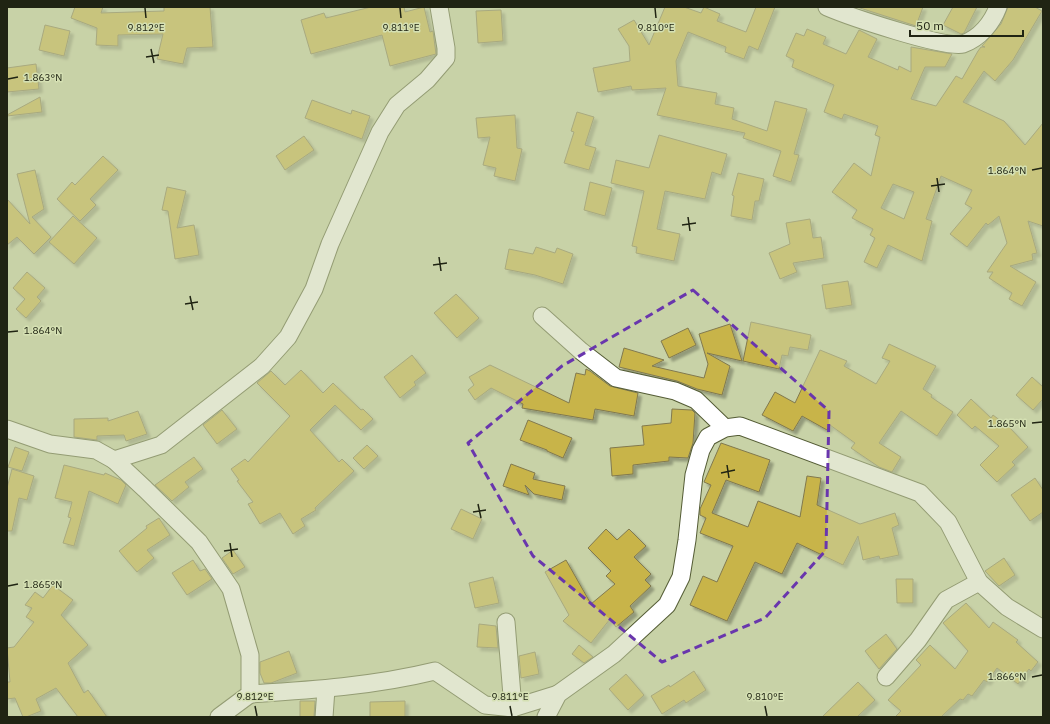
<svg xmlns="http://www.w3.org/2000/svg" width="1050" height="724" viewBox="0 0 1050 724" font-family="'IBM Plex Sans',sans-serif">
<defs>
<filter id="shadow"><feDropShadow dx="3.5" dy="3.5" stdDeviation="1" flood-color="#0004"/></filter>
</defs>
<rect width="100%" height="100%" fill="#c8d2a7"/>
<g fill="#c8b448" stroke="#81794f" fill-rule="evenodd" filter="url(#shadow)">
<polygon points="75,7 103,7 101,13 164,11 164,7 210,7 213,47 187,48 183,64 157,59 163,34 118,35 118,46 96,45 97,28 71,18"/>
<polygon points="371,7 404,7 405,12 424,7 430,32 433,31 436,54 390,66 382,35 311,54 301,20 324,13 326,18"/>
<polygon points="665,7 684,7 701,13 704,7 720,14 717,21 746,32 756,7 775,7 758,50 749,46 744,59 725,52 726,47 688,32 676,61 678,86 717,93 715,104 734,108 732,119 767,131 775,101 807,109 794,154 799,155 791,182 773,176 781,151 743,138 745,133 657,115 666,88 632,90 631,86 598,92 593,68 630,61 629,46 618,29 634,20 649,45"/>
<polygon points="857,7 923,7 916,26"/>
<polygon points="953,7 977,7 964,33 961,34 943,25"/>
<path d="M1008 7H1035L1042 11 1013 60 995 81 984 71 963 102 1004 121 1025 145 1043 123V226L1028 221 1037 253 1032 254 1033 260 1010 266 1036 282 1022 306 1009 299 1012 293 989 278 993 272H987L1007 243 999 216 988 225 986 223 967 247 950 234 972 208 965 204 972 190 941 176 926 219 932 221 922 261 888 245 877 268 864 262 875 238 870 235 873 229 852 218 857 210 832 192 854 163 871 176 880 137 875 135 878 126 844 114 842 119 824 112 834 85 792 67 794 60 786 56 796 33 804 36 807 29 826 37 823 44 846 54 859 30 877 39 868 57 898 70 899 66 911 72V47L952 54 945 67H925L911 99 936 106 956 76 962 79 978 51 981 47H985L982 46 1001 24ZM893 184 914 192 904 219 881 208Z"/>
<polygon points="501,10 503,41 478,43 476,11"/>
<polygon points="45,25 70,31 64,56 39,50"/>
<polygon points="36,64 39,89 7,92 7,68"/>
<polygon points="40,97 42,112 7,116 7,115"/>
<polygon points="312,100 351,114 352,110 370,116 362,139 305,118"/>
<polygon points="577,112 594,117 585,145 596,148 589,170 564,163 574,132 571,131"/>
<polygon points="515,115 517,148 522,149 515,181 494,176 496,168 483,165 490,137 478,138 476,118"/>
<polygon points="659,135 727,154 721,175 712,172 705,199 665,191 657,229 680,234 674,261 636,253 637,247 632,246 644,191 611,183 616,160 649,168"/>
<polygon points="304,136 314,150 285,170 276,156"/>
<polygon points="103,156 118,170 90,199 96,205 80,221 57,199 72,182 75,185"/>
<polygon points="35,170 44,209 32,217 51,237 34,254 17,237 7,245 7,199 30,224 17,174"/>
<polygon points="738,173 764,179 759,201 755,201 752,220 731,216 734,196 732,195"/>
<polygon points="590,182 612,188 605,216 584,210"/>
<polygon points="167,187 186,191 177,228 194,225 199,255 175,259 168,211 162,210"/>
<polygon points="73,216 97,238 74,264 49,242"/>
<polygon points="810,219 813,238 821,237 824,258 793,263 797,272 780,279 769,253 790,244 786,223"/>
<polygon points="536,247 555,253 557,248 573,254 563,284 535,275 505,269 509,249 533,254"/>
<polygon points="27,272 45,288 37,297 41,301 26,318 16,309 25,299 13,288"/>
<polygon points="848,281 852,305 826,309 822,285"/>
<polygon points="456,294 479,318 457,338 434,313"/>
<polygon points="751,322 811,335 808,350 790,347 788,356 782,355 779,369 743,361"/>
<polygon points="730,324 742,361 707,353 730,366 722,395 697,389 677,381 619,367 624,348 664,360 652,366 704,378 708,364 699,334"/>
<polygon points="688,328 696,345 669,358 661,341"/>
<polygon points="889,344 936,366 923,389 932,395 931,397 953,412 937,436 901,411 879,443 901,457 892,472 879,467 851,448 855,443 830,425 827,430 802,416 793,431 762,415 775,392 795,403 820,350 847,361 844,366 876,384 890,361 882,358"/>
<polygon points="412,355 426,373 414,382 416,385 400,398 384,377"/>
<polygon points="490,365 569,403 576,373 585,375 586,369 590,371 610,386 638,393 634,416 595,409 593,420 522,408 523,404 491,388 475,400 468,390 474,385 469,377"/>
<polygon points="301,370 323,393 333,383 361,410 363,409 373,419 361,430 335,405 310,430 339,462 342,459 354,471 315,508 316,510 301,519 305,526 293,534 280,513 260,524 248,504 253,502 237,481 239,480 231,469 245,459 248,462 290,416 257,383 271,371 285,385"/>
<polygon points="1032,377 1043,387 1043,399 1033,410 1016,395"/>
<polygon points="971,399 991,418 993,415 1010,428 1028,447 1012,462 1015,465 997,482 980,465 999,446 975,426 972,429 957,415"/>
<polygon points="672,409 692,410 695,413 693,443 688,458 669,457 669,461 633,465 633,474 612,476 610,448 644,445 642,426 671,423"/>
<polygon points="222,410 237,429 217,444 203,425"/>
<polygon points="138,411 147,434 126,441 124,435 97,436 97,440 74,437 74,419 108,418 108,421"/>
<polygon points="528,420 572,438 563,458 547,451 547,450 520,440"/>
<polygon points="721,443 770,460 759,492 726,480 712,513 748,527 758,501 800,517 807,476 821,478 817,505 860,524 895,513 899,525 892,528 899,555 880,559 879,556 863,560 858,536 843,565 797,543 782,574 755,562 727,621 690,605 703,576 717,582 733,546 700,533 706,518 700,515 700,509 711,485 704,482"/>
<polygon points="367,445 378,456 364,469 353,458"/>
<polygon points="15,447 29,452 22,471 8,467"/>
<polygon points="194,457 203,469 185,482 189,487 172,501 155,485"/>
<polygon points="511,464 535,473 533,479 565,486 562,500 534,494 525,485 529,495 503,486"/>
<polygon points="64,465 104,475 105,473 121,480 126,485 118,504 89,491 74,546 63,543 71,518 68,517 72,502 55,498"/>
<polygon points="12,469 34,476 27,500 19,498 12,531 7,531 7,488"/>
<polygon points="1035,478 1043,490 1043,512 1030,521 1011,495"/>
<polygon points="461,509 482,519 473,539 451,529"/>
<polygon points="159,518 170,535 147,550 154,558 137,572 119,551 147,528 146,526"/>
<polygon points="606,529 617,540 629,529 646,546 634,557 651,574 645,580 651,586 630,606 634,612 616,627 610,619 591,643 563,621 569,615 545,572 566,560 591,604 615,584 606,576 611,571 588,548"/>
<polygon points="233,550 245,567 233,574 222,558"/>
<polygon points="1004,558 1015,575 999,586 985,571"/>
<polygon points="193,560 200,571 205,569 212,579 187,595 172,573"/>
<polygon points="493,577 499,603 475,608 469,583"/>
<polygon points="896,579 913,579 913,603 897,603"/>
<polygon points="53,585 73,600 61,615 88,645 68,663 84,693 88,690 107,717 78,717 56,688 36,699 41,711 26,717 23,717 15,698 7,699 7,682 10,682 7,648 14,647 34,622 26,617 32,608 25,605 35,592 43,598"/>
<polygon points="966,603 989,628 993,622 1018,640 1016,642 1038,662 1031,671 1029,669 1018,684 997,668 987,682 984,680 972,696 968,694 963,700 960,699 941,717 895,717 901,711 888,700 921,665 916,660 930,645 955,669 968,651 943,623"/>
<polygon points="479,624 496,626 498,648 477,647"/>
<polygon points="886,634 897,649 879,669 865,651"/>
<polygon points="579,645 593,657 584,663 572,654"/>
<polygon points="289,651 297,673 271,683 264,683 260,673 260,662"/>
<polygon points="535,652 539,674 521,678 519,656"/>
<polygon points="694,671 706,690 686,703 684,700 662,714 651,696 669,685 670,687"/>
<polygon points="626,674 644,695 628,710 609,689"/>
<polygon points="858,682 875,700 857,717 822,717"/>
<polygon points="300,701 315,701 314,717 300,717"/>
<polygon points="405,701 405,717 370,717 370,702"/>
</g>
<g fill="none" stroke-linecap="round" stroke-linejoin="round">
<defs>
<g id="minor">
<path d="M827 7C848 16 945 49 963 44 980 38 992 23 998 7"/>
<polyline points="542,316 581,351 616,378 675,391 696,400 725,428"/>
<polyline points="7,429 50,444 96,450 114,460 161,445 262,366 288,337 314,289 330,244 380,132 397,105 427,80 446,58 446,48 439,7"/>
<polyline points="114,460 145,489 199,542 231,589 250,655 250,694 219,717"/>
<polyline points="506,622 513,708"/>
<polyline points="886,677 918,640 946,600 979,582"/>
<path d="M250 694C312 690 374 686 435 671L485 705 513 708 558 694"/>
<polyline points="324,717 326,689"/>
<polyline points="546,717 558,694 614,654 667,605 681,577 687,540 694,475 701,450 708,437 725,428 740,426 920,493 948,522 979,582 1007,607 1043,629"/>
</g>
</defs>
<use href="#minor" stroke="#545c35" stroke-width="19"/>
<use href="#minor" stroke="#fff" stroke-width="17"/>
</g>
<path d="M0 0H1050V724H0ZM693 290 829 411 826 550 765 618 662 662 533 556 468 443 562 366Z" fill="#c8d2a7" fill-opacity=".55" fill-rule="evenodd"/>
<path fill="none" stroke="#6936ad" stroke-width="3" stroke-dasharray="8 5" stroke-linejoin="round" d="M693 290 829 411 826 550 765 618 662 662 533 556 468 443 562 366Z"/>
<path fill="none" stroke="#202413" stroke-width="1.5" d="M145 8 146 18M400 8 401 18M655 8 656 18M151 49 154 63M146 57 159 55M8 79 18 77M1032 170 1042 168M937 178 939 192M931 186 945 184M688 217 690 231M682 225 696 223M439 257 441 271M433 265 447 263M190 296 193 310M185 304 198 302M8 332 18 331M1032 423 1042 422M727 465 729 478M721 473 735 470M478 504 481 518M473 512 486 510M230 543 232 557M224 551 238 549M8 586 18 584M1032 677 1042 675M255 706 257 716M510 706 512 716M765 706 767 716"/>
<g font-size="10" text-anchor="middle" fill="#202413" stroke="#d5e0b3" stroke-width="3" stroke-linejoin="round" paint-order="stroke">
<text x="146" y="31">9.812°E</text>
<text x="401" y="31">9.811°E</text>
<text x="656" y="31">9.810°E</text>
<text x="43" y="81">1.863°N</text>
<text x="1007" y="174">1.864°N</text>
<text x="43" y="334">1.864°N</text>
<text x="1007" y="427">1.865°N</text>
<text x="43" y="588">1.865°N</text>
<text x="1007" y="680">1.866°N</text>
<text x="255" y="700">9.812°E</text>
<text x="510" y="700">9.811°E</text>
<text x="765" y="700">9.810°E</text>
</g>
<rect width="1050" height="724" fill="none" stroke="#202413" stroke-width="16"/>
<path d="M910 30v6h113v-6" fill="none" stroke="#202413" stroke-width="2"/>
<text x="916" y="30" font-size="12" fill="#202413" stroke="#d5e0b3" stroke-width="3" paint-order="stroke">50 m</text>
</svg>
